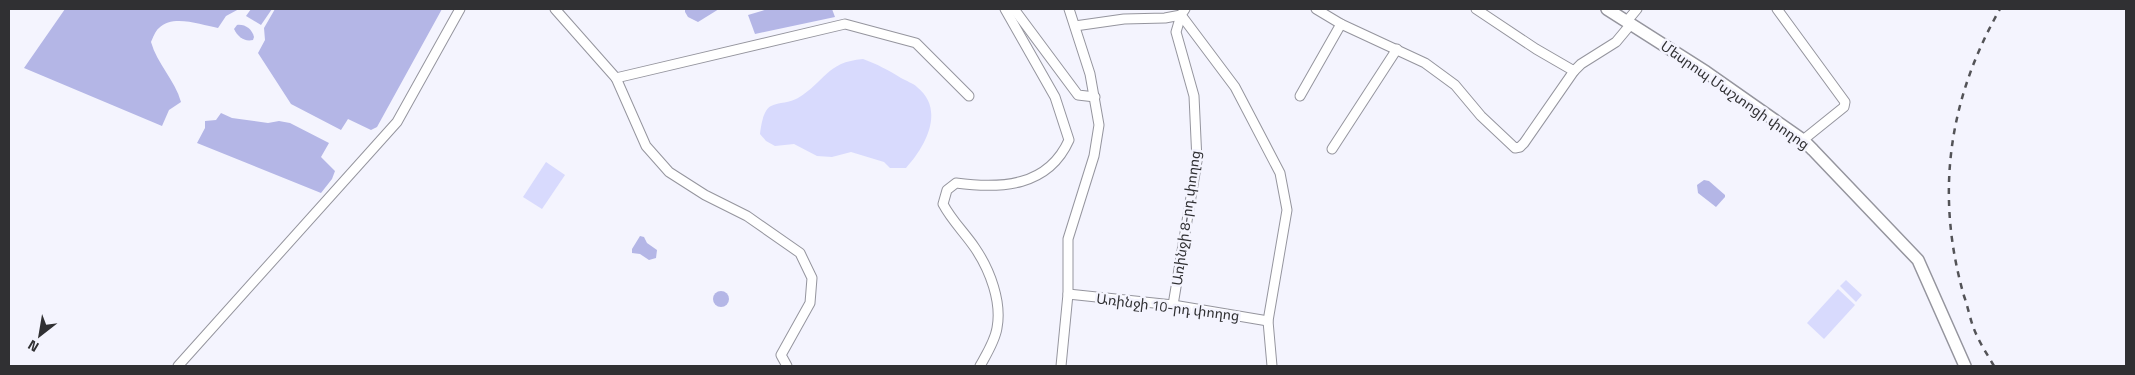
<svg xmlns="http://www.w3.org/2000/svg" width="2135" height="375" viewBox="0 0 2135 375" font-family="'Titillium Web','Noto Sans Armenian',sans-serif">
<rect width="100%" height="100%" fill="#f4f4fe"/>
<g fill="#d8dafd">
<path d="M863 59C877 64 888 70 901 78 906 81 913 83 917 87 946 110 925 147 906 168H890L884 162 851 152 832 157 817 156 794 144 775 146 766 141 760 134C761 126 763 110 771 106 779 102 790 103 798 98 825 82 826 62 863 59Z"/>
<polygon points="546,162 565,175 542,209 523,197"/>
<polygon points="1846,280 1862,295 1856,302 1840,286"/>
<polygon points="1838,289 1855,305 1824,339 1807,323"/>
</g>
<g fill="#b4b6e6">
<path d="M65 9H239L226 16 218 28C201 25 173 14 159 28 155 31 153 38 151 42 157 64 175 80 181 102L169 110 162 126 24 68Z"/>
<polygon points="251,9 272,9 261,25 246,16"/>
<polygon points="275,9 442,9 377,127 371,130 348,119 341,130 291,104 258,53 265,40 264,28"/>
<polygon points="685,9 719,9 698,22 688,17 685,12"/>
<polygon points="768,9 832,9 835,17 755,34 748,15"/>
<path d="M237 25C245 24 252 29 254 37L253 40C244 42 238 37 234 29Z"/>
<polygon points="221,113 232,118 268,123 279,121 290,123 329,143 321,157 335,171 332,179 321,193 197,143 205,128 205,121 216,120"/>
<polygon points="1704,180 1709,181 1725,195 1725,197 1716,207 1698,193 1697,185"/>
<polygon points="640,236 644,237 647,243 657,250 656,258 649,260 640,254 632,253 632,249"/>
<circle cx="721" cy="299" r="8"/>
</g>
<g fill="none" stroke-linecap="round" stroke-linejoin="round">
<defs>
<g id="minor">
<polyline points="555,9 616,78"/>
<polyline points="1014,9 1078,95 1095,97"/>
<polyline points="1185,9 1181,15 1235,87 1280,173 1287,210 1268,321 1272,366"/>
<polyline points="1316,9 1341,24 1425,63 1455,85 1481,116 1515,148 1520,147 1524,143 1574,71"/>
<polyline points="1476,9 1536,49 1574,71 1581,64 1616,42 1631,24"/>
<polyline points="1777,9 1845,102 1844,107 1803,140"/>
<polyline points="1627,21 1637,9"/>
<polyline points="1075,26 1124,19 1165,18 1181,15"/>
<polyline points="1300,96 1341,24"/>
<polyline points="1332,149 1397,49"/>
<polyline points="1068,294 1173,305 1268,321"/>
<polyline points="1173,305 1197,161 1194,96 1176,32 1181,15"/>
<polyline points="178,366 397,122 460,9"/>
<polyline points="787,366 781,355 810,303 812,278 800,253 747,216 705,195 669,172 646,146 616,78 845,24 916,43 969,96"/>
<path d="M980 366C986 355 995 341 997 328 1002 302 990 270 975 248 965 233 952 221 943 204L947 190 956 183C1001 189 1048 187 1069 140L1055 97 1005 9"/>
<polyline points="1061,366 1068,294 1068,239 1094,156 1099,125 1090,74 1069,9"/>
</g>
<polyline id="tertiary" points="1607,9 1706,72 1803,140 1813,150 1918,260 1965,366"/>
</defs>
<use href="#minor" stroke="#95959e" stroke-width="11"/>
<use href="#tertiary" stroke="#95959e" stroke-width="14"/>
<use href="#minor" stroke="#fff" stroke-width="9"/>
<use href="#tertiary" stroke="#fff" stroke-width="11"/>
<path stroke="#535357" stroke-width="2.5" stroke-dasharray="6 6" stroke-linecap="butt" d="M1994 366C1987 354 1979 342 1974 329 1970 319 1968 307 1964 296 1935 195 1948 100 2000 9"/>
</g>
<g text-anchor="middle" stroke-width="5" stroke-linejoin="round" paint-order="stroke">
<g font-size="14" fill="#303033" stroke="#f4f4fe">
<text transform="translate(1735 95) rotate(35)" y="5">Մեսրոպ Մաշտոցի փողոց</text>
<text transform="translate(1186 218) rotate(-82)" y="5">Առինջի 8-րդ փողոց</text>
<text transform="translate(1168 307) rotate(7)" y="5">Առինջի 10-րդ փողոց</text>
</g>
</g>
<rect width="2135" height="375" fill="none" stroke="#303033" stroke-width="20"/>
<g transform="translate(40 335) rotate(211)" stroke="#f4f4fe" stroke-width="4" paint-order="stroke">
<path d="M0-4L9 19L0 12L-9 19Z" fill="#303033"/>
<text y="-8" font-size="14" font-weight="bold" text-anchor="middle" fill="#303033">N</text>
</g>
</svg>
